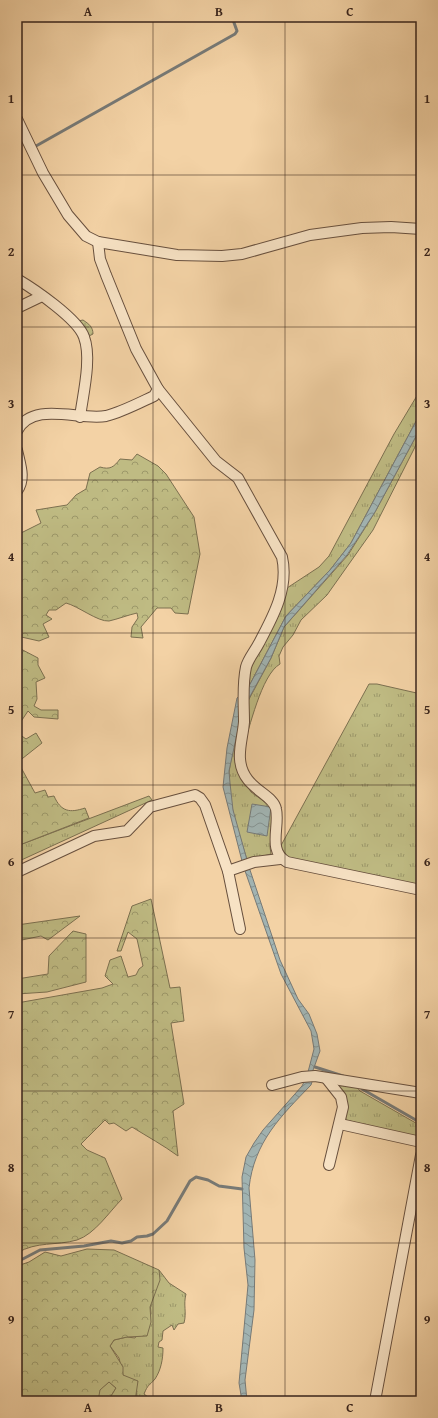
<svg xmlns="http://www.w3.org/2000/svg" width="438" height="1418" viewBox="0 0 438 1418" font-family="'Gentium Book Plus',serif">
<defs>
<pattern id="grass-tufts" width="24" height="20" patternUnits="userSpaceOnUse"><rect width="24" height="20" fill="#bfbb83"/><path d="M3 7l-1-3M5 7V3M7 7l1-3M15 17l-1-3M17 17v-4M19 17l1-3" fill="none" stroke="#9c986a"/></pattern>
<pattern id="forest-crowns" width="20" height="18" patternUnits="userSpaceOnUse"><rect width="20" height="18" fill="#bfbb83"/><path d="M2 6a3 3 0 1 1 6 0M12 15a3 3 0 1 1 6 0" fill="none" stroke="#9c986a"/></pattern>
<pattern id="wetland-marsh" width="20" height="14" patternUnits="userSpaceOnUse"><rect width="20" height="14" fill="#bfbb83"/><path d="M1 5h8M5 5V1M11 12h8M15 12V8" fill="none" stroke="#9c986a"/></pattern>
<pattern id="water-waves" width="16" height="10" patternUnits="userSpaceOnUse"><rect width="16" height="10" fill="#a1b4b3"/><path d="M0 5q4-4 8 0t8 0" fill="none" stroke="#849291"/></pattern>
</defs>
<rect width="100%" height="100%" fill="#f3d2a5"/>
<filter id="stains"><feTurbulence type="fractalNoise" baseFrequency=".005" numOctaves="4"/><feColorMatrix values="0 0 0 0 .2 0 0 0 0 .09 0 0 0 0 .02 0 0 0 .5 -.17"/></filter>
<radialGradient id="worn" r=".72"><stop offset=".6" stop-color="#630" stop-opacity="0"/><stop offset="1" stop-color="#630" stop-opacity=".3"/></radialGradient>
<g fill="url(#grass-tufts)" stroke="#7c7050">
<polygon points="421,389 421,412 351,543 330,570 286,616 248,688 248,666 287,588 319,567 329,556 394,434"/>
<path d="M421 427V434L414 449 373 530 327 595 301 620 293 635 283 647 279 656 280 664C261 675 250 728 242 750L247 703 271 658 284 627 348 555 375 512Z"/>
<polygon points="369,684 377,684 421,694 421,887 291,861 278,851"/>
<path d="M240 723V774L251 792 273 808 270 847 271 854 247 860C239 832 227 801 229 772 231 756 236 739 240 723Z"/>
<polygon points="149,796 152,800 17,862 17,846"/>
<polygon points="338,1085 356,1086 360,1091 421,1126 421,1139 346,1120 341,1090"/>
<path d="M159 1270 169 1283 186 1294C183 1305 187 1312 184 1323L178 1324 174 1330 172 1325 163 1331 162 1340 159 1342 158 1347 163 1348C163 1359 161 1370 155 1379 149 1386 148 1384 144 1394L148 1397 146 1401H135L137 1391 123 1375 119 1358 110 1346 114 1340 127 1337 135 1338 151 1314C148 1297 160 1287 159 1270Z"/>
<polygon points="109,1382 116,1388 108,1401 98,1401 99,1390"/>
</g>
<g fill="url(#forest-crowns)" stroke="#7c7050">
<path d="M137 454 158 466 166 474 194 517 200 554 188 614 175 613 171 608H157L141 627 143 638 131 637 132 627 138 618 137 613C128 615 118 619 109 621 98 622 78 606 66 603L56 610H49L46 615 52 619 43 624 49 637 39 641 17 636V535L41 523 36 510 67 505 76 495 86 489 90 473 100 467C110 470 114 467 120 459L132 460Z"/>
<path d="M17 647 38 658V665L45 678 36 682 37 699 34 706 41 710H58V719L34 717 28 711 18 726 19 734 26 739 36 733 42 743 18 762 35 793 45 790 48 797 54 796C61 812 70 813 85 808L89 818 17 846Z"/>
<path d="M151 899 170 988 180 987 184 1021 171 1023 184 1104 173 1111 178 1156C163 1145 148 1137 132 1127L126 1131 114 1123 109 1124 105 1120 81 1144 87 1150 105 1158 122 1199C109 1212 95 1234 77 1240 56 1246 37 1241 17 1253V1003L102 988 113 984 105 976 110 960 121 956 128 977 136 975 139 969 143 966 137 939 128 932 121 951H117L132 906Z"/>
<polygon points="80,916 48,940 41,936 17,941 17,925"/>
<polygon points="73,931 86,934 86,982 47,992 17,994 17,979 48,974 49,956"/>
<polygon points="87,1249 114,1250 159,1270 160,1280 150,1307 151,1322 147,1336 127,1337 114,1340 110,1346 123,1367 123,1375 138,1381 135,1401 108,1401 116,1388 109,1382 100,1390 98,1401 17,1401 17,1266 29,1262 45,1252 61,1256"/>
</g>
<path fill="url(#wetland-marsh)" stroke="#7c7050" d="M83 320C89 324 93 327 93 334L87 337 78 321Z"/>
<g fill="url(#water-waves)" stroke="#777a77">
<polygon points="421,412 421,427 375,512 347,555 284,627 271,658 242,711 229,771 230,783 233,810 247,860 242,861 223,787 227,748 237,698 248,688 286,616 330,570 351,543"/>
<polygon points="252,804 271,807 267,836 247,832"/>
<polygon points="249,867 280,960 298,999 309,1014 317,1034 320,1051 312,1073 308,1072 314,1049 311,1031 281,974 244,868"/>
<path d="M313 1079 311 1085C281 1116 254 1142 249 1188L255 1260 254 1310 245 1380 247 1401H242L239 1383 248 1285 244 1248 242 1177 246 1157 254 1143 263 1130 302 1086 305 1080Z"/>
</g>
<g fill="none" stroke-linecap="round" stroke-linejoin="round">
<g stroke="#777a77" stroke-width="3">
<polyline points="36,146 235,34 237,31 232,17"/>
<polyline points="315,1067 343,1076"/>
<polyline points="362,1089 421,1123"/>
<polyline points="17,1262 40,1250 84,1246 111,1241 122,1243 131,1241 137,1237 147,1236 153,1234 167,1221 190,1181 196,1177 208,1180 219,1186 242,1189"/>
</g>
<defs>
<g id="minor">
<polyline points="17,119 43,173 68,215 86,236 98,242 177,255 222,256 242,254 310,235 362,228 391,227 421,229"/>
<path d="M17 279C34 289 78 319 84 337 92 358 83 394 80 417"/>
<polyline points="17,308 42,296"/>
<path d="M158 389 216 461 238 478 282 557C289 588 273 617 259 643 255 651 248 659 246 667 242 685 244 705 244 722 243 735 239 747 240 759 242 789 273 793 276 809 280 827 267 851 287 862L421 890"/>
<path d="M17 431C33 400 79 421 106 416 122 412 139 403 154 396L158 389 136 349 106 275 100 259 98 242"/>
<path d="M17 450C20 464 26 479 17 491"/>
<polyline points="228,871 254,862 280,859"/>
<polyline points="17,872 94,836 127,831 150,807 195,795 200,798 205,805 228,871 240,929"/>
<polyline points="326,1078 341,1097 343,1107 329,1165"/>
<polyline points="272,1085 302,1077 315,1076 421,1093"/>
<polyline points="340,1124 421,1142"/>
<polyline points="375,1401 421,1155"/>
</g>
</defs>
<use href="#minor" stroke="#68503e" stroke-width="12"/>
<use href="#minor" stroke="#f7e2c4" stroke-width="10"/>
</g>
<path fill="none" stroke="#39241c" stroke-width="1" stroke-opacity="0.55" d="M153 17V1401M285 17V1401M17 175H421M17 327H421M17 480H421M17 633H421M17 785H421M17 938H421M17 1091H421M17 1243H421"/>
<rect width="438" height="1418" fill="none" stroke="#f3d2a5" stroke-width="44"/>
<rect x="22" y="22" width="394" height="1374" fill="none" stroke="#39241c" stroke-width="1.5"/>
<g font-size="13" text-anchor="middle" font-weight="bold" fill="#39241c">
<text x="88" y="16">A</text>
<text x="219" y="16">B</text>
<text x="350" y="16">C</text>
<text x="11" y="103">1</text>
<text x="427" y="103">1</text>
<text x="11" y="256">2</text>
<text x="427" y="256">2</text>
<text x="11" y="408">3</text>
<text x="427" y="408">3</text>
<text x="11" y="561">4</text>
<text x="427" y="561">4</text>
<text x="11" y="714">5</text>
<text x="427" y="714">5</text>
<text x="11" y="866">6</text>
<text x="427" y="866">6</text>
<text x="11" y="1019">7</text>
<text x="427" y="1019">7</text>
<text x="11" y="1172">8</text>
<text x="427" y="1172">8</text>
<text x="11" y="1324">9</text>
<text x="427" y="1324">9</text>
<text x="88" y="1412">A</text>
<text x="219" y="1412">B</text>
<text x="350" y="1412">C</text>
</g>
<rect width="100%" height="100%" filter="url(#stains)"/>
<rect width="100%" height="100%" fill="url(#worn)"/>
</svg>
